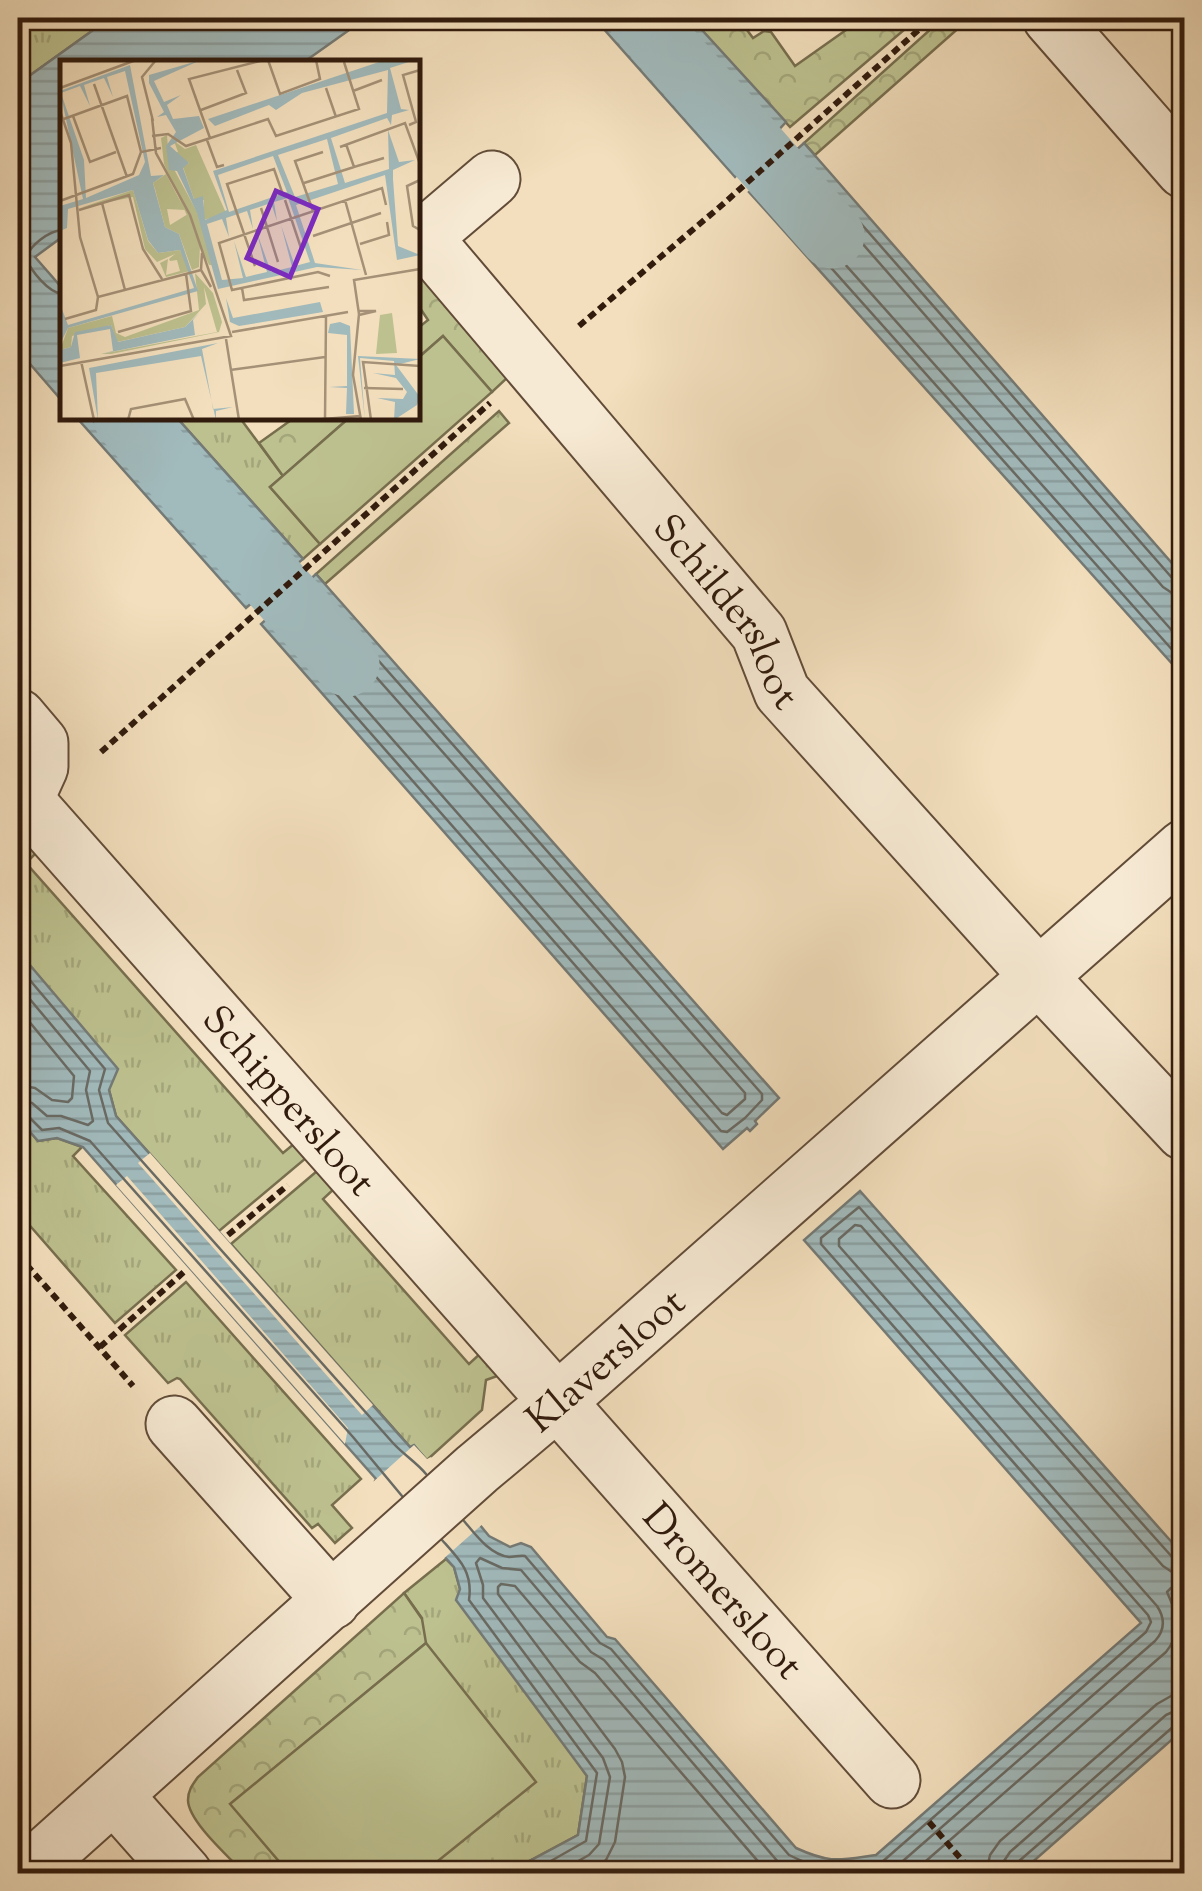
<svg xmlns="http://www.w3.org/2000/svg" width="1202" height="1891" viewBox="0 0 1202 1891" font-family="'Sorts Mill Goudy',serif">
<defs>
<pattern id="grass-tufts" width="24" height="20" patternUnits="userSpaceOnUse" patternTransform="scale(2.5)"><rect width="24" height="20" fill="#bdc18f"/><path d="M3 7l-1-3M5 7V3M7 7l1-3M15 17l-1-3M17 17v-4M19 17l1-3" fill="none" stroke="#a3a57a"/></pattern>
<pattern id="forest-crowns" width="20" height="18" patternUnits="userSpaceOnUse" patternTransform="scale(2.5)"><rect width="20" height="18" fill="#bdc18f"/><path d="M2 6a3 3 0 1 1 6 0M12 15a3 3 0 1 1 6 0" fill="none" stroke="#a3a57a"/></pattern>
<pattern id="water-rules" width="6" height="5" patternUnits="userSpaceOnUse" patternTransform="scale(2.5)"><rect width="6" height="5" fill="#a1babc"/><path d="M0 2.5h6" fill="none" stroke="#8b9fa0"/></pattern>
</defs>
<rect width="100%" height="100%" fill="#f3dfbd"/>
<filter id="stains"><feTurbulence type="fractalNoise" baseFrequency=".002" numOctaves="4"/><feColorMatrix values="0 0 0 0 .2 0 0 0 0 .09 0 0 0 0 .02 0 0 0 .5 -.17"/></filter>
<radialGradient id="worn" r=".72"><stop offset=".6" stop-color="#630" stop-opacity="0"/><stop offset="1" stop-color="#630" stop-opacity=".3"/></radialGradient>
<g fill="url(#grass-tufts)" stroke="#776e4e" stroke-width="2.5">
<polygon points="18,18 110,18 18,84"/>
<polygon points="499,411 509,423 325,584 316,574"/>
<polygon points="177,418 240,418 283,476 270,487 320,544 303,559"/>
<polygon points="18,829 39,850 26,863 283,1153 295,1143 312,1153 219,1231 116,1116 109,1090 18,954"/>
<polygon points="18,1118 38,1141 57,1138 82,1147 73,1156 176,1270 115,1323 18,1212"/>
<polygon points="323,1166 335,1188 323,1199 469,1364 483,1351 503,1374 486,1380 482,1410 427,1460 414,1446 411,1448 231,1244"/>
<polygon points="186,1282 361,1479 332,1505 352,1528 335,1543 318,1524 312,1528 180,1379 177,1378 168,1383 125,1335"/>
<polygon points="446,1559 454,1567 460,1589 587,1776 578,1835 507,1873 289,1873 422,1618 404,1593"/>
</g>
<g fill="url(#forest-crowns)" stroke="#776e4e" stroke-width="2.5">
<polygon points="706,18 738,18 753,38 764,31 771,32 795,66 863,18 918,18 790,127 697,25"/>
<polygon points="943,18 970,18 815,155 804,143"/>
<polygon points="418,274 424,274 447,308 507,378 492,392 443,336 418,358 418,328 428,320 418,305"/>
<polygon points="294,418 349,418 283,476 259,443"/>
<path d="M404 1593 422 1619 426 1643 231 1804 289 1873H244C229 1857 188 1821 188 1800 188 1790 193 1784 198 1777Z"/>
</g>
<g fill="#bdc18f" stroke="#776e4e" stroke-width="2.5">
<polygon points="443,336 492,392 320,544 270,487 349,418 418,418 418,358"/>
<polygon points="426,1643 536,1782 423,1873 289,1873 230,1804"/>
</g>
<g fill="url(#water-rules)" stroke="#747a76" stroke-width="2.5">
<polygon points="110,18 366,18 304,62 62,62 62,237 35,257 62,288 62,401 18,350 18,84"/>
<polygon points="594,18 691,18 786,122 735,177"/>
<polygon points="804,143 1184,577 1184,677 749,192"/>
<polygon points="77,418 177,418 303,559 246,608"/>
<polygon points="316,574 779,1098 755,1121 757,1124 750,1131 747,1128 723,1149 261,624"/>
<path d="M18 951 118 1069 109 1090 116 1116 400 1436 410 1447 414 1445 489 1536 510 1547 521 1543 531 1547 607 1637 615 1639 796 1848C831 1864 839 1860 876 1855L1141 1623 804 1240 860 1191 1184 1556V1729L1020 1873H507L578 1835 587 1776 456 1600 460 1589 454 1567 375 1481 376 1479 345 1444 83 1147 57 1138 38 1141 18 1118Z"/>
</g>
<g fill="#f3dfbd">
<polygon points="150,1153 373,1405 362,1415 138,1163"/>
<polygon points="127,1176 348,1428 345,1444 116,1185"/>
<polygon points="414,1445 427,1459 431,1457 485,1522 441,1561 383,1497 384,1495 373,1482"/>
</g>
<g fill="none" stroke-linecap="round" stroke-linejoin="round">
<g stroke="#696a64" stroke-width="2.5">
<polyline points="607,18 731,158 737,159 769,126 770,120 687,28 684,18"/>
<polyline points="624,18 732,139 738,140 753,125 753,119 676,35 672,27 671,18"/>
<path d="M62 230C49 231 30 245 26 258 31 271 48 292 62 294"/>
<polyline points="91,418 244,591 250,592 285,561 286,555 173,428 170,418"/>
<polyline points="107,418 245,573 251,574 268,559 268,554 163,436 159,427 158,418"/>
<polyline points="1184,583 1173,579 806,161 800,160 767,190 767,196 1184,663"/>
<polygon points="316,590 762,1094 762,1100 745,1118 727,1132 721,1131 278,628 278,622"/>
<polyline points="1184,595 1172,593 1163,587 805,178 799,178 785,190 785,197 1184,644"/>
<polygon points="315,608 745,1093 745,1099 727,1115 722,1113 296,630 296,623"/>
<path d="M18 966 105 1069 99 1090 108 1123 393 1443C404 1455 416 1462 426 1474"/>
<polyline points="18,985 90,1071 86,1090 93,1121 88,1125 61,1116 47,1116 32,1103 18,1100"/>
<polyline points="18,1008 74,1076 72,1098 68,1102 52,1100 35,1088 18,1085"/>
<polyline points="18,1113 27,1115 42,1130 59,1128 90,1141 353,1437 402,1496"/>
<path d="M464 1521C475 1534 490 1555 509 1557 515 1557 520 1555 525 1556L600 1643 611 1649 789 1855C820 1871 849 1874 882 1862L1146 1632 1151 1622 1148 1615 821 1244V1238L859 1207 1173 1558 1184 1562"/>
<path d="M442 1540C460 1560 473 1572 469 1600L597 1773 586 1841 528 1874"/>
<polyline points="555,1874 589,1855 599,1844 610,1777 603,1758 483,1598 483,1585 476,1563 480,1558 502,1568 521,1570 591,1652 604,1660 779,1863 798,1874"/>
<polyline points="586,1874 606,1860 615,1842 625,1777 622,1762 615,1749 498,1594 498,1587 501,1584 515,1586 580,1662 595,1673 769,1874"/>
<path d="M888 1874 1155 1641C1165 1630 1165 1618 1157 1606L839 1246V1239L855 1225 861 1226 1163 1566 1172 1572 1184 1574"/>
<path d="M911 1874 1166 1652C1183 1631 1177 1614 1167 1592L1171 1588 1184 1589"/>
<polyline points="986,1874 990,1855 1000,1841 1157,1704 1171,1696 1184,1695"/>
<polyline points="1002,1874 1004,1861 1010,1852 1166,1715 1175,1711 1184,1710"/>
<polyline points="1014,1874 1018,1862 1174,1726 1184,1723"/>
</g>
<g stroke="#a1babc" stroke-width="65">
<polyline points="640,18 832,236"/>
<polyline points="126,418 347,664"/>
</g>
<defs>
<g id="minor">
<polyline points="1051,18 1184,170"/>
<path id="s1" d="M424 238 759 633 782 692 1039 977 1184 1132"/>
<polyline points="418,242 492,179"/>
<polyline points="18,717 40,743 40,767 25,800 18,802"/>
<path id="s2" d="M25 800 892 1780"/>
<polyline points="174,1424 332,1601"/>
<polyline points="114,1795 184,1874"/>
<path id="s3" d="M25 1874 477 1469 558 1401 1184 848"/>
</g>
</defs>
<use href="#minor" stroke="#624c39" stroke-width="59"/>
<g stroke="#311b0d" stroke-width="6" stroke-dasharray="8 5" stroke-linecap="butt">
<polyline points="579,326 722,205 932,18"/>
<polyline points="101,752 490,403"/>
<polyline points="228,1235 288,1185"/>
<polyline points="18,1255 133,1386"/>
<polyline points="100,1347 185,1271"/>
<polyline points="929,1822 974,1874"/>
</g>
<use href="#minor" stroke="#f7ead4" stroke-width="55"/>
</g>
<g text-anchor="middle" stroke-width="8" stroke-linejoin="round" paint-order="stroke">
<g font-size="40" fill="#311b0d" stroke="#f7ead4">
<text dy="14" stroke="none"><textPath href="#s1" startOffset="482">Schildersloot</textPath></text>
<text dy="14" stroke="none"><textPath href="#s2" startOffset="400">Schippersloot</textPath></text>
<text dy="14" stroke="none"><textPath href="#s3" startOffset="775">Klaversloot</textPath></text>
<text dy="14" stroke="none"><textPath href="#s2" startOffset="1055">Dromersloot</textPath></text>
</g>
</g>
<g transform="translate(60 60)">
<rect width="360" height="360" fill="#f3dfbd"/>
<path d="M107 75 109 100 137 152 155 205H149L104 104 101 78ZM114 81 125 89 136 85 166 153 144 160V140L134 139 123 107 129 103 113 94 118 92ZM106 114 125 150 107 149 110 165 128 154 140 186 139 207 132 210 119 174 105 167 95 129 93 123ZM73 130 88 181 98 193 120 190 130 211 106 217 100 203 108 199 106 215 120 211 117 200 110 201 109 199 115 194 97 202 85 189 73 137 20 148ZM135 213 153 233 162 262 159 272 51 294H41L157 272 144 227 146 244 125 267 57 282 51 265 12 276 11 287 0 290 8 268 52 256 56 273 65 277 139 250ZM332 253 337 293 316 294 320 255Z" fill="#bdc18f"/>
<path d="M141 0 94 21 104 42 121 35 107 45 113 59 139 56 144 68 110 86 129 103 123 108 134 139 143 136 145 160 167 150 153 111 327 53 328 10 242 33 216 50 209 45 155 66 148 59 325 0H355L330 8 341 49 349 50 332 55 331 65 327 58 271 78 285 123 329 109 328 70 339 102 355 100 333 110V119L338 186 360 195 337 200 325 115 236 145 255 203 302 210 257 207 158 229 137 153 117 111 109 110 106 86 116 72 106 55 97 57 104 52 89 23V15ZM267 79 278 124 235 137 218 95ZM213 96 227 132 169 152 158 115ZM228 138 250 202 235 206 221 165 232 207 211 212 197 173 207 212 186 217 174 181 183 218 162 220 147 164 162 159 169 177 166 158 187 151 193 169 190 150 211 143 217 161 214 142ZM70 5 91 116 104 115 93 123 105 167 119 174 138 231 8 268 0 284V244L8 265 134 228 120 190 98 193 88 180 73 130 8 149 7 168 0 171V146L23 139 0 31ZM65 11 85 102 79 115 26 138 24 100 1 33 20 26 30 46 24 25 44 18 53 37 47 17ZM166 238 173 258 260 242 263 252 179 266 170 262ZM139 253 133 260 135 275 41 294 53 291 50 269 17 275 20 298 0 303V290L11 287 15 272 51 265 58 282 125 267ZM280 262 290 266 294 354H286L287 328 269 327 287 326V275L268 273 270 264ZM158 283 142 289 153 349 173 347 156 351V360L141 296 36 313 38 360 29 308ZM298 296 360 299 336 305 360 337 357 345 334 360 335 342 317 338 343 339 347 332 336 318 313 313 335 315 334 301 300 298 305 360Z" fill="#a1babc" fill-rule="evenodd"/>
<path fill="none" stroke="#a59177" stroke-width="2.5" d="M208 0 220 34 260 19 256 0M34 24 67 117M0 28 76 0M266 28 276 57M293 31 322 20M141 50 186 33 177 10M0 51 11 83 20 177 38 237 141 210M13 56 30 102 56 92M1 60 67 36 81 92M93 61 82 17 96 0M349 65 356 62 343 15 360 10M92 76 108 74 126 86 208 59 216 76 299 49 284 2M150 78 129 19 204 0M147 80 157 107 164 105M286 84 294 107 324 98M280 87 345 63 360 104M360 120 347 126 353 166 360 170M244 123 294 107M225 140 241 188M285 140 306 215M0 141 73 114 81 92 101 88M42 143 65 230M201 148 218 202M19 150 69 135 83 189 102 219M253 151 235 101 263 92M253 176 321 153M300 184 329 175 327 162M142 193 141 210 151 227M195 206 167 124 214 109 222 132M270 216 258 212 172 230 159 183 322 128 326 145M182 228 184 240 269 227M299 251H316L299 255M5 259 36 250 38 237M58 272 131 251 126 214M172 272 288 252M166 279 179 360M21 301 34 360M0 306 171 276 130 155 96 93 92 58M170 310 265 297M304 328 343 329M68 360 71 349 125 339 134 360M252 360 300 356M265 360 266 256M301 360 293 315 299 254 294 220 360 209M311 360 303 302 360 306"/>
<path fill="#7b2cbf" fill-opacity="0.15" stroke="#7b2cbf" stroke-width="5" d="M216 131 258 149 230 217 187 198Z"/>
<rect width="360" height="360" fill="none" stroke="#311b0d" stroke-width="5"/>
</g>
<rect width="1202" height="1891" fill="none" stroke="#f3dfbd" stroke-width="60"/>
<rect x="20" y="20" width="1162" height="1851" fill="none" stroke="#311b0d" stroke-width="5"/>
<rect x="30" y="30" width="1142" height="1831" fill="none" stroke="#311b0d" stroke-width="2.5"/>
<rect width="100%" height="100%" filter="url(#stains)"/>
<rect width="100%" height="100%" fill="url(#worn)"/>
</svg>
